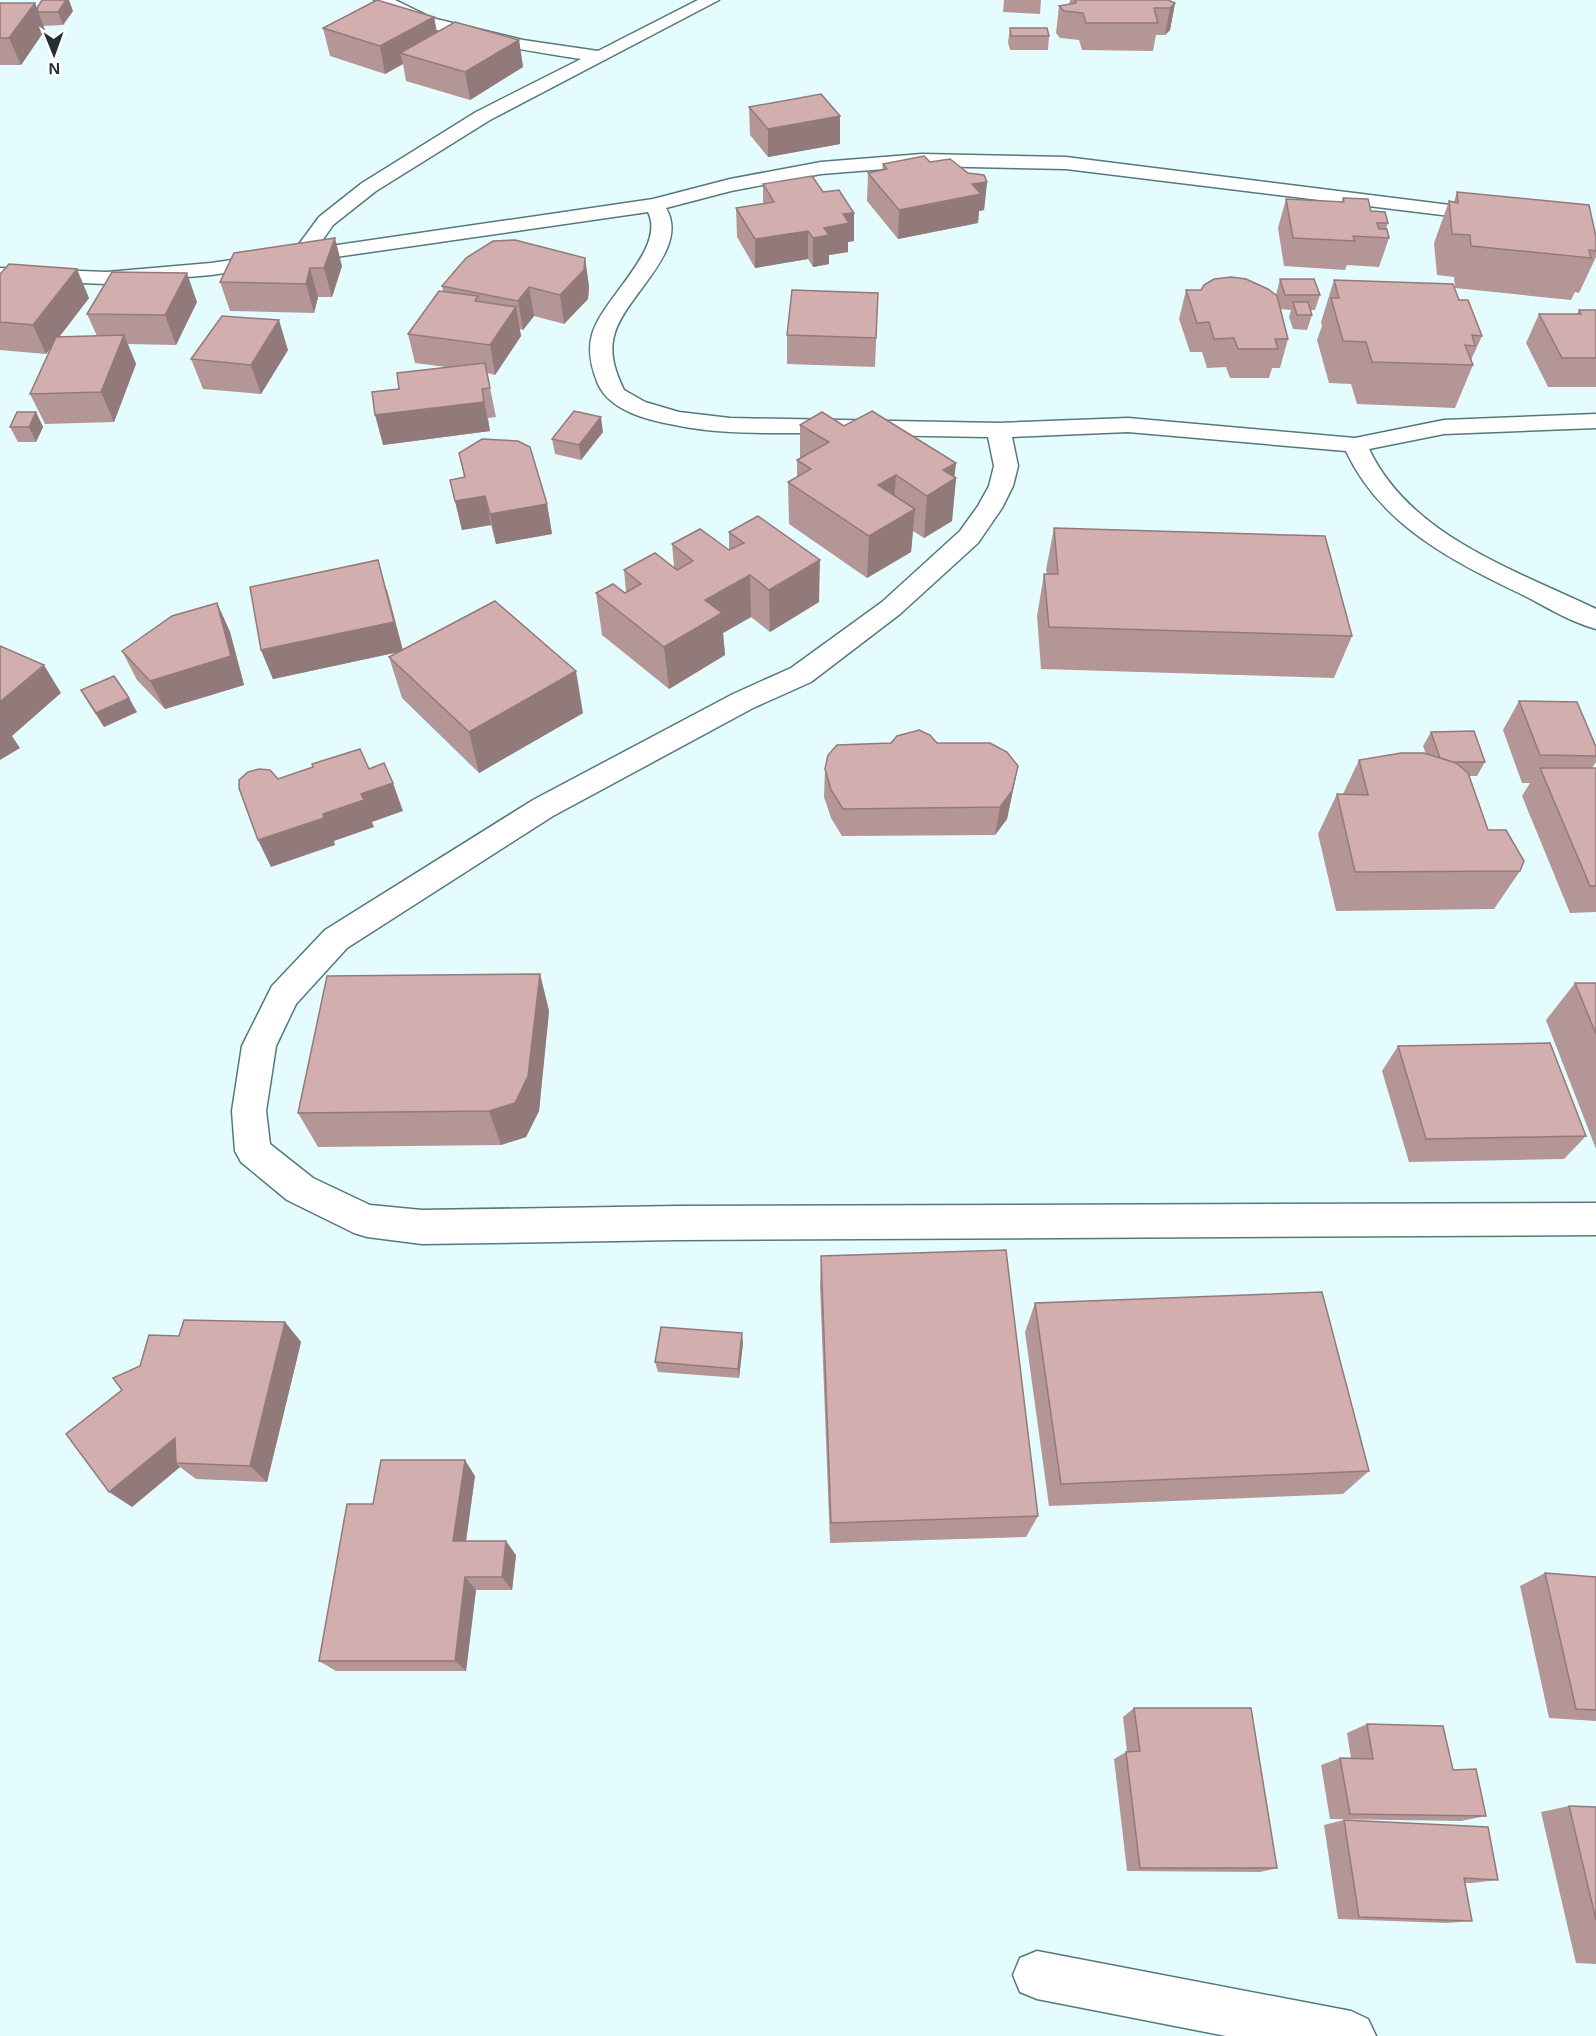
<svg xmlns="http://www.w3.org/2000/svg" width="1596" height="2036" viewBox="0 0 1596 2036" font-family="Helvetica,sans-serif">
<rect width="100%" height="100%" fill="#e4fcfe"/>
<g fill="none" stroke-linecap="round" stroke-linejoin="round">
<defs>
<g id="street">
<path d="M374 0H395L432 18 523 40 598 51 698 0H719L490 120 376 191 333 225 317 248 653 199 730 179 821 162 922 154 1066 157 1498 211 1501 215 1498 219 1491 221 1066 169 922 166 821 174 731 191 666 208C691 251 624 295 614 336 609 355 616 373 624 390L645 402 679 412 730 418 999 423 1128 418 1355 438 1444 420 1596 414V428L1444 434 1369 449C1410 536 1515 570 1596 609V629C1571 622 1548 608 1525 596 1454 562 1381 526 1346 451L1128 432 1012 437 1018 466 1013 486 1002 508 978 543 900 614 811 682 753 708 553 816 347 948 296 1004 276 1046 266 1111 270 1144 313 1178 370 1205 422 1210 678 1206 1596 1203V1235L678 1240 422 1244 367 1237 354 1233 287 1200 241 1162 235 1151 232 1111 242 1046 272 986 325 930 533 800 733 694 791 668 882 602 960 531 978 506 989 486 994 466 988 437C926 436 864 435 802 433 760 433 716 434 675 425 648 420 610 411 598 384 592 369 587 352 592 335 601 299 667 249 648 212L211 275 107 284 0 280V268L107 272 211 263 294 251 319 217 362 183 476 112 581 59C541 53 396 31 374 0Z"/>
<polygon points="1037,1951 1351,2011 1368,2019 1376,2036 1226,2036 1037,1999 1020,1992 1013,1975 1020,1958"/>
</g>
</defs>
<use href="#street" stroke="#54797c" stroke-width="3"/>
<use href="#street" fill="#fff" fill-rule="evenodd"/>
</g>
<g fill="#b59696">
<polygon points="1004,0 1041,0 1040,14 1003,12"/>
<polygon points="1070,0 1168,0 1175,3 1170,30 1165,35 1156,35 1153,51 1082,50 1079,40 1060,38 1056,33 1059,6 1069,4"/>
<polygon points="0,3 35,3 37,8 73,11 63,25 43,26 45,30 21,65 0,65"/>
<polygon points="434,17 437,32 519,40 523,67 470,100 406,81 403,64 385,74 330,56 323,28"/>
<polygon points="1010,28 1049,36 1048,50 1010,50 1008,42"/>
<polygon points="749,107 840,144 768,157 750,135"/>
<polygon points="930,162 968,173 987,182 984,210 979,211 978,223 898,239 867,201 868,173 882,170 883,164"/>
<polygon points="763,184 854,241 848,242 848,252 829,255 829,264 813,267 808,259 755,268 737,237 736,208 763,204"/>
<polygon points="1457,192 1596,237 1596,257 1579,293 1575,292 1571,300 1455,288 1454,277 1437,275 1434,243 1449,201 1454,202"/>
<polygon points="1343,198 1371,211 1388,223 1386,229 1389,238 1379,267 1347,265 1345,270 1284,266 1278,228 1286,199 1342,202"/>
<polygon points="234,253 342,266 332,297 318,297 314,313 230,311 220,282"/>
<polygon points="585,258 589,287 588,299 564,324 534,316 523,330 519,329 521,336 495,375 487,373 496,417 488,418 490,431 383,445 399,389 446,367 415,363 408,334 443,291 442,286"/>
<polygon points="0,274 89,298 60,336 97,336 87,314 197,302 176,345 128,344 136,364 114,422 45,424 30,394 52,347 46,354 0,350"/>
<polygon points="1280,279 1320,295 1315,310 1310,310 1312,315 1307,330 1293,329 1289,317 1291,310 1281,309 1288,339 1280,368 1272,368 1269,378 1230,378 1226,367 1207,368 1202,352 1190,352 1179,319 1186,290 1276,295"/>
<polygon points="1334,280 1459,300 1482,336 1471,360 1473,365 1455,408 1357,404 1351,384 1329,383 1317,340 1322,326 1321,322"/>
<polygon points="878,293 875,367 787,364 787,335"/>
<polygon points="1579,310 1596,310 1596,387 1548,387 1526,343 1539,314 1577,314"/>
<polygon points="288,350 261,394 203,389 191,359"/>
<polygon points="36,412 43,427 36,442 18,442 10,427"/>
<polygon points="800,425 844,426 956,463 954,477 956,478 952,521 924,538 913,531 911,552 867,578 789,524 788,482 797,477 797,460 800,458"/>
<polygon points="603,432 581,460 555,454 552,439"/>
<polygon points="459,453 547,504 552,534 496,544 491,525 462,530 450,480 464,477"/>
<polygon points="758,516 819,602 770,632 751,617 723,633 725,655 669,689 602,635 596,593 626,592 624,570 674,567 672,544 729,550 729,532"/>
<polygon points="1054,528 1352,636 1334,678 1041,669 1037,616 1044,574 1047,574 1046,570"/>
<polygon points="387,589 403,650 583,713 479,773 402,698 389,657 399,652 273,679 261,650"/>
<polygon points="217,603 230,632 244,685 165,709 137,680 122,651"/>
<polygon points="81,690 137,712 104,727 89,704"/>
<polygon points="1519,701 1596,747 1596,762 1592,768 1596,768 1596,912 1570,913 1522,796 1530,783 1522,783 1503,730"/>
<polygon points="1431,732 1485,762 1477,776 1469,776 1488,830 1520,871 1494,909 1336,911 1318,834 1337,794 1343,794 1359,760 1426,754 1423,746"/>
<polygon points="891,743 937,743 1018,766 1007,819 995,835 842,836 831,818 824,797 825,769"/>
<polygon points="540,974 549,1011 539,1111 526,1137 501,1145 318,1147 298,1113"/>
<polygon points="1575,983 1596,983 1596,1149 1546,1020"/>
<polygon points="1398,1046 1586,1136 1564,1159 1409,1162 1382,1071"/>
<polygon points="821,1256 1038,1516 1026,1537 830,1543 820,1286"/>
<polygon points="1035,1303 1369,1471 1343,1494 1049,1506 1025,1332"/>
<polygon points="285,1322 301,1342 267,1482 196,1479 180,1467 132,1507 122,1390 179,1336"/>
<polygon points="743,1343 739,1378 658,1372 655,1362"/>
<polygon points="475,1476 466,1541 516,1555 512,1590 476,1590 466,1671 336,1671 319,1661 373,1504"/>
<polygon points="1545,1573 1596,1577 1596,1721 1549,1718 1520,1586"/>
<polygon points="1134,1708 1277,1868 1260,1872 1127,1871 1114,1759 1126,1752 1127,1752 1123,1717"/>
<polygon points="1367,1724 1486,1816 1461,1821 1330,1819 1321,1765 1340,1758 1351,1758 1347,1733"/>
<polygon points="1569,1806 1596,1807 1596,1964 1576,1963 1541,1812"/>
<polygon points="1344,1820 1498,1880 1472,1883 1465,1883 1472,1921 1447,1923 1338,1919 1324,1825"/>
</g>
<g fill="#937a7a">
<polygon points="66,0 69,0 73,11 63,25 58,12"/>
<polygon points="35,3 45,30 21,65 9,38"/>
<polygon points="1175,3 1170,30 1165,35 1170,8"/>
<polygon points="434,17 439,44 400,53 403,64 385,74 380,46"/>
<polygon points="519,40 523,67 470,100 465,72"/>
<polygon points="840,116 840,144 768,157 768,129"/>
<polygon points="987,182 984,210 979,211 978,223 898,239 899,210 972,184"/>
<polygon points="854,213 854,241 848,242 848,252 829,255 829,264 813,267 813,238 824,228 843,214"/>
<polygon points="808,231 808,259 755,268 755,239"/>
<polygon points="335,238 342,266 332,297 324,268"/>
<polygon points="585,258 589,287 588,299 564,324 560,295"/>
<polygon points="310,268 318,297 314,313 306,284"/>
<polygon points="77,269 89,298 46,354 33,325"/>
<polygon points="187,273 197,302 176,345 165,315"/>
<polygon points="529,287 534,316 523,330 518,301"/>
<polygon points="516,307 521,336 495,375 490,345"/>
<polygon points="279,320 288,350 261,394 251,365"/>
<polygon points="124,335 136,364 114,422 101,392"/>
<polygon points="482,389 490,431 383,445 375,415"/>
<polygon points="36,412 43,427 36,442 29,427"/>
<polygon points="601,417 603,432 581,460 579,445"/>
<polygon points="956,463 954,480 956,478 952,521 924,538 927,496 943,470"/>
<polygon points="896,475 893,517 878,485"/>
<polygon points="485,496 491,525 462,530 455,501"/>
<polygon points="547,504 552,534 496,544 490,514"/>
<polygon points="915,509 911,552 867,578 869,536"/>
<polygon points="378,560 403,651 273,679 261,650"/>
<polygon points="820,560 819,602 770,632 769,590"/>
<polygon points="750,575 751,617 723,633 725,655 669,689 664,647 705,600"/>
<polygon points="217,603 230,632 244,685 165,709 150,681"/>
<polygon points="44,665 61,693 12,736 20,748 0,760 0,702"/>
<polygon points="576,671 583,713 479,773 469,732"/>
<polygon points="129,698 137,712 104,727 96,713"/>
<polygon points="1018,766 1007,819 995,835 1000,807"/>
<polygon points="393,783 403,811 372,822 374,827 334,841 335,845 271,867 258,840 323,814 361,794"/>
<polygon points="540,974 549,1011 539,1111 526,1137 501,1145 489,1111"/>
<polygon points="285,1322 301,1342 267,1482 250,1466"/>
<polygon points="742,1333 743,1343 739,1378 738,1369"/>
<polygon points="175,1438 176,1463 180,1467 132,1507 109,1492"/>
<polygon points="465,1460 475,1476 464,1555 453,1541"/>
<polygon points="506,1541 516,1555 512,1590 502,1577"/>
<polygon points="465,1577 476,1590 466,1671 455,1661"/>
</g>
<g fill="#d2aeae" stroke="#937a7a" stroke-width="1.5">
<polygon points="42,0 66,0 58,12 38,12 37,8"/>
<polygon points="377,0 434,17 380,46 323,28"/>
<polygon points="1075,0 1168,0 1175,3 1170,8 1154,8 1158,23 1086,23 1083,13 1064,11 1059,6 1076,3"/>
<polygon points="0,3 35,3 9,38 0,38"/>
<polygon points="455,22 519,40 465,72 400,53"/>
<polygon points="1010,28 1047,28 1049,36 1011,36"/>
<polygon points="821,94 840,116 768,129 749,107"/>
<polygon points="924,156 930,162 950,159 968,173 984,175 987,182 972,184 981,194 899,210 868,173 887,169 883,164"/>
<polygon points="812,176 823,192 839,190 854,213 843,214 849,223 824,228 829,235 813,238 808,231 755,239 736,208 774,202 763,184"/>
<polygon points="1457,192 1589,205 1596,237 1596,251 1589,250 1591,258 1471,246 1470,235 1452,234 1449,201 1458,203"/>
<polygon points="1343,198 1368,199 1371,211 1385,212 1388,223 1377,223 1379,229 1387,229 1389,238 1353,236 1355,241 1293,238 1286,199 1344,202"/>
<polygon points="335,238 324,268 310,268 306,284 220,282 234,253"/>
<polygon points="515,240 585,258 584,270 560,295 529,287 518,301 442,286 466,258 493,241"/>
<polygon points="9,264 77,269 33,325 0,322 0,274"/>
<polygon points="112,272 187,273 165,315 87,314"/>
<polygon points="1231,277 1246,279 1268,289 1277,296 1288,339 1275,339 1278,349 1238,349 1234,338 1214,339 1209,322 1197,323 1186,290 1201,290 1204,285 1214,279"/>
<polygon points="1280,279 1314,279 1320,295 1285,295"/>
<polygon points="1334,280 1453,284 1459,300 1468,300 1482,336 1472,335 1475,346 1465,345 1473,365 1372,362 1366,342 1343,341 1331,298 1339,298"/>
<polygon points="792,290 878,293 876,338 787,335"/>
<polygon points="439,291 478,296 475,301 516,307 490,345 408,334"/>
<polygon points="1293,302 1308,302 1312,315 1297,315"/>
<polygon points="1579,310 1596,310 1596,358 1562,358 1539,314 1581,314"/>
<polygon points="222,316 279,320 251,365 191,359"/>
<polygon points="124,335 101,392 30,394 56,337"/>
<polygon points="485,363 490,388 482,389 484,402 375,415 372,392 399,389 397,373"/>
<polygon points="574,411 601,417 579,445 552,439"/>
<polygon points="872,411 956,463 943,470 956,478 927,496 896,475 878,485 915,509 869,536 788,482 811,469 797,460 829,442 800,425 822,412 844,426"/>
<polygon points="17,412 36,412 29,427 10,427"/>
<polygon points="482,439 518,441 530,447 547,504 490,514 485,496 455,501 450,480 465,477 459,453"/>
<polygon points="758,516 820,560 769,590 750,575 705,600 722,613 664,647 596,593 613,584 625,593 641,584 624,570 655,553 677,570 693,561 672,544 700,529 729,550 744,543 729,532"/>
<polygon points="1054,528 1325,536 1352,636 1049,627 1044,574 1058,574"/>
<polygon points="378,560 394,622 261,650 250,587"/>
<polygon points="495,601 576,671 469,732 389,657"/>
<polygon points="217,603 231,656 150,681 122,651 172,616"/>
<polygon points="0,646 44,665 0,702"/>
<polygon points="114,676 129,698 96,713 81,690"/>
<polygon points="1519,701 1577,702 1596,747 1596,756 1540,755"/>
<polygon points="919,730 930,735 937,743 990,743 1007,752 1018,766 1012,791 1000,807 843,809 831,790 825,769 828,755 837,745 891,743 897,736"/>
<polygon points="1474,731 1485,762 1452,762 1440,758 1431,732"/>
<polygon points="360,749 369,769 384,763 393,783 361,794 364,800 323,814 324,818 258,840 239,788 239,780 248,772 259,769 270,770 278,779 313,767 312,764"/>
<polygon points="1401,753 1424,753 1456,763 1468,773 1488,830 1506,830 1524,861 1520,871 1355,872 1337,794 1368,795 1359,760"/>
<polygon points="1540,768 1596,768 1596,886 1590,886"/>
<polygon points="540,974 528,1076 515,1103 489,1111 298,1113 327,976"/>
<polygon points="1575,983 1596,983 1596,1034"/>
<polygon points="1550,1043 1586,1136 1426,1139 1398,1046"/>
<polygon points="1006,1250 1038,1516 831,1523 821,1256"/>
<polygon points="1322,1292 1369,1471 1061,1484 1035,1303"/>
<polygon points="184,1320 285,1322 250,1466 176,1463 175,1438 109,1492 66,1434 122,1390 113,1378 140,1366 149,1335 179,1336"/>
<polygon points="661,1327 742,1333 738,1369 655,1362"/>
<polygon points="381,1460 465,1460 453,1541 506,1541 502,1577 465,1577 455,1661 319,1661 347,1504 373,1504"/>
<polygon points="1545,1573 1596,1577 1596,1710 1576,1709"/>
<polygon points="1134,1708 1251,1708 1277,1868 1140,1868 1126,1752 1140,1751"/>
<polygon points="1367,1724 1443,1726 1453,1770 1476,1769 1486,1816 1350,1814 1340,1758 1373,1759"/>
<polygon points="1569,1806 1596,1807 1596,1920"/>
<polygon points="1344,1820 1488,1827 1498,1880 1464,1878 1472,1921 1359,1917"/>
</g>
<g transform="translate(54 54) rotate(179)" stroke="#ffffff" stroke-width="4.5" paint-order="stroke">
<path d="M0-4.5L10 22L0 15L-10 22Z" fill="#213032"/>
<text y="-9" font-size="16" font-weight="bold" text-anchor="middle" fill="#213032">N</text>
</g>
</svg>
